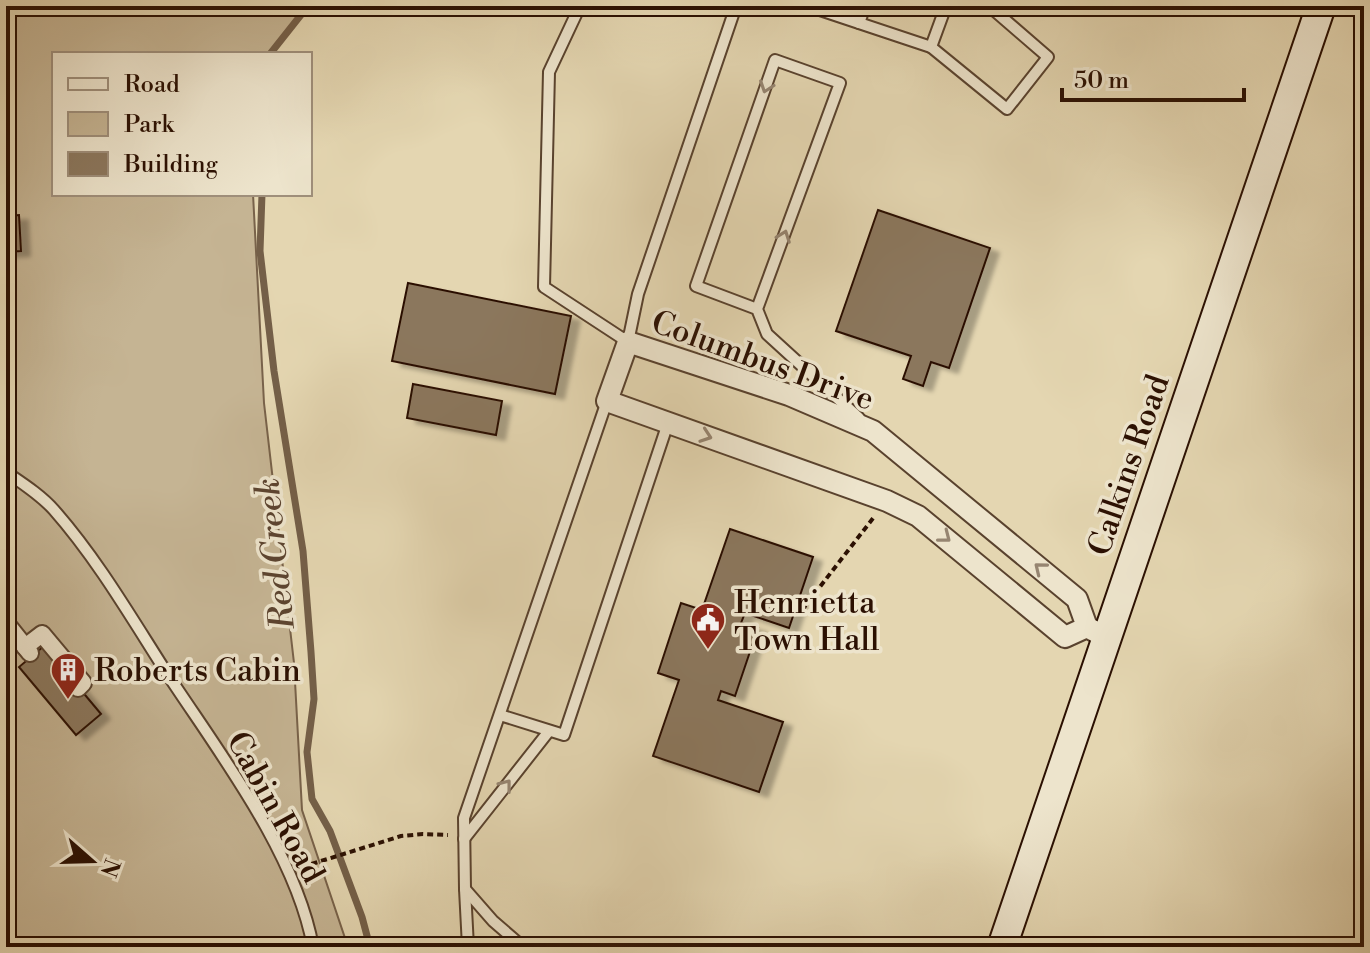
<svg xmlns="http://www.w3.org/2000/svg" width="1370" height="953" viewBox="0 0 1370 953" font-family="'Libre Bodoni',serif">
<defs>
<filter id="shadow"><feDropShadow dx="9" dy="5" stdDeviation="2" flood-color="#0004"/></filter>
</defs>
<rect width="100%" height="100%" fill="#e4d6b1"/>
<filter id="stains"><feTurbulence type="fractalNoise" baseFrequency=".0025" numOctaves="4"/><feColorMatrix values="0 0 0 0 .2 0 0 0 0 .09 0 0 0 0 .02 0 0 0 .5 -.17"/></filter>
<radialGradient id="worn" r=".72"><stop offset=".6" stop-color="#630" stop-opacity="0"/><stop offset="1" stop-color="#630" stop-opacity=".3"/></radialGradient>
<polygon fill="#c5b493" stroke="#78624a" stroke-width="2" points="6,6 308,6 270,54 54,54 54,194 253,194 264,403 294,663 302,810 348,947 6,947"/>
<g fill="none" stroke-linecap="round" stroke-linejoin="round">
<g stroke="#745f48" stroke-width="7">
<polyline points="270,54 308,6"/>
<polyline points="262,194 260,251 274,371 303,551 311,652 314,699 307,752 312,799 330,831 362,917 370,947"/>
</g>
</g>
<g fill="#8b775d" stroke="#2b1002" stroke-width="2" filter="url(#shadow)">
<polygon points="878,210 990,248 949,368 931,362 923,386 903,379 911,356 836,331"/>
<polygon points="19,215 21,251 6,252 6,216"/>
<polygon points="408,283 571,316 555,394 392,361"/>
<polygon points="413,384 502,401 496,435 407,418"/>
<polygon points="730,529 813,557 789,628 745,613 741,623 758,628 735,696 721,691 718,700 783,722 759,792 653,756 679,680 658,673 681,603 702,610"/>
<polygon points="44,646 101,714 76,735 19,667"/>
</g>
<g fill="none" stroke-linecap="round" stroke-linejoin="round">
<defs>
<g id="service">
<polyline points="580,6 549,72 544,287 628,342 638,294 736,6"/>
<polyline points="808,6 931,47 946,6"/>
<polyline points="859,23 865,6"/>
<polyline points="931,47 1007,109 1048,57 989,6"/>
<polyline points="757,309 696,286 775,60 840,83 757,309 767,334 859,418"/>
<path d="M6 472C22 483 41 495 54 510 98 560 132 619 168 675 220 754 296 853 313 947"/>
<polyline points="500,715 564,735 668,423"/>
<polyline points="464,839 549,731"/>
<polyline points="465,889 468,947"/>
<polyline points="523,947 493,921 465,889 464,818 607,401"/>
</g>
<g id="pedestrian">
<polyline points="6,623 30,653"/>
<polyline points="25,647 42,634 83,683 78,688"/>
</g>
<polyline id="minor" points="1087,627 1065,637 918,516 887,501 607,401 628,342 789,395 873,431 1077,599 1087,627 1105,637"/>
<polyline id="secondary" points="1002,947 1321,6"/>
</defs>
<use href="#service" stroke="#59422e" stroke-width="14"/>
<use href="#pedestrian" stroke="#59422e" stroke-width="20"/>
<use href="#minor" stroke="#59422e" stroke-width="24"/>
<use href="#secondary" stroke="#2b1002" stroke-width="32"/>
<g stroke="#2b1002" stroke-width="4" stroke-dasharray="6 4" stroke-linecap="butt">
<polyline points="802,610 874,517"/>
<polyline points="302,867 401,836 423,834 448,835"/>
</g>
<use href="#service" stroke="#ede4cc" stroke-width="10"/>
<use href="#pedestrian" stroke="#ede4cc" stroke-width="16"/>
<use href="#minor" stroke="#ede4cc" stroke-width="20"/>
<use href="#secondary" stroke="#ede4cc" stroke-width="28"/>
</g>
<defs><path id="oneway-chevron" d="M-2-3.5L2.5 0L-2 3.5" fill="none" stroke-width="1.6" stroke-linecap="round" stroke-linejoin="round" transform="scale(2)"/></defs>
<g stroke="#968571">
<use href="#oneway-chevron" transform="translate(766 87) rotate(109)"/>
<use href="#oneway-chevron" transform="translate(784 236) rotate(-70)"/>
<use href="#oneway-chevron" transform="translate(706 436) rotate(19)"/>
<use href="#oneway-chevron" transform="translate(945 537) rotate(38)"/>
<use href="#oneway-chevron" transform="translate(1040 568) rotate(-141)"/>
<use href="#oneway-chevron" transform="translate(506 785) rotate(-52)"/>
</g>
<defs>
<symbol id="civic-pin" viewBox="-11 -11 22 30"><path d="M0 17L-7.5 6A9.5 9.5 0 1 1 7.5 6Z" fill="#8f2418" stroke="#ede4cc"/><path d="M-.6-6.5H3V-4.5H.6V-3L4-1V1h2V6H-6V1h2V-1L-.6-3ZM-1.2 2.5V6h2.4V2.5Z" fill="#fff"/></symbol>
<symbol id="building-pin" viewBox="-11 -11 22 30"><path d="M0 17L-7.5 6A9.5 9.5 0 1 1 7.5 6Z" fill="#8f2418" stroke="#ede4cc"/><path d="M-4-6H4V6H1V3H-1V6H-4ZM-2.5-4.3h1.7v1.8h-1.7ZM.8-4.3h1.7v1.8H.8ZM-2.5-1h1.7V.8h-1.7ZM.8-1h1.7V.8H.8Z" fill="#fff"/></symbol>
</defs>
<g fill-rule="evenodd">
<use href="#civic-pin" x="688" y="600" width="40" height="54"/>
<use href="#building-pin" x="48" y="650" width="40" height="54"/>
</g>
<g text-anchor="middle" stroke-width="7" stroke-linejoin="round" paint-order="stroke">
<g font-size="32" fill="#2b1002" stroke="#ede4cc">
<text transform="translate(763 360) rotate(20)" y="11">Columbus Drive</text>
<text transform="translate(1128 465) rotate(-71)" y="11">Calkins Road</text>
<text transform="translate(276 807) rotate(61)" y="11">Cabin Road</text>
</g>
<g font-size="32" fill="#2b1002" stroke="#ede4cc" text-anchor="start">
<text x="734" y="613">Henrietta<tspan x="734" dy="37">Town Hall</tspan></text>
<text x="94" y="681">Roberts Cabin</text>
</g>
<g font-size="34" font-style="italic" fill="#5c4430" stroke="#ede4cc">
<text transform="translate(274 554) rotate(-96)" y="12">Red Creek</text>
</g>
</g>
<rect width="1370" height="953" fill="none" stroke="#e4d6b1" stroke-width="32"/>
<rect x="8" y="8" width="1354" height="937" fill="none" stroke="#2b1002" stroke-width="4"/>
<rect x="16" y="16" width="1338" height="921" fill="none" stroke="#2b1002" stroke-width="2"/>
<rect x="52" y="52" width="260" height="144" fill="#ede4cc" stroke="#9f8f7b" stroke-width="2"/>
<rect x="68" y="78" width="40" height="12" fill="#ede4cc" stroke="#9f8f7b" stroke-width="2"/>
<text x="124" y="92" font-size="24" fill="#2b1002">Road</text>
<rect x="68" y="112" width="40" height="24" fill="#c5b493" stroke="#9f8f7b" stroke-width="2"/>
<text x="124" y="132" font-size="24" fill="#2b1002">Park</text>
<rect x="68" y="152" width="40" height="24" fill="#8b775d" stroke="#9f8f7b" stroke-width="2"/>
<text x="124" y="172" font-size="24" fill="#2b1002">Building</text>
<g transform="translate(92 861) rotate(110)" stroke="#ede4cc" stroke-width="6" paint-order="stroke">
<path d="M0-6L14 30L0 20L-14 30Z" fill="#2b1002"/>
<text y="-12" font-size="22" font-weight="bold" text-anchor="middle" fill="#2b1002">N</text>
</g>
<path d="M1062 88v12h182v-12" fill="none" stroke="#2b1002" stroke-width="4"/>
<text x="1074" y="88" font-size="24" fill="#2b1002" stroke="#ede4cc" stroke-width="6" paint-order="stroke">50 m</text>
<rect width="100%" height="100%" filter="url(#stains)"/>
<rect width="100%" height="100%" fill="url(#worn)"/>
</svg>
